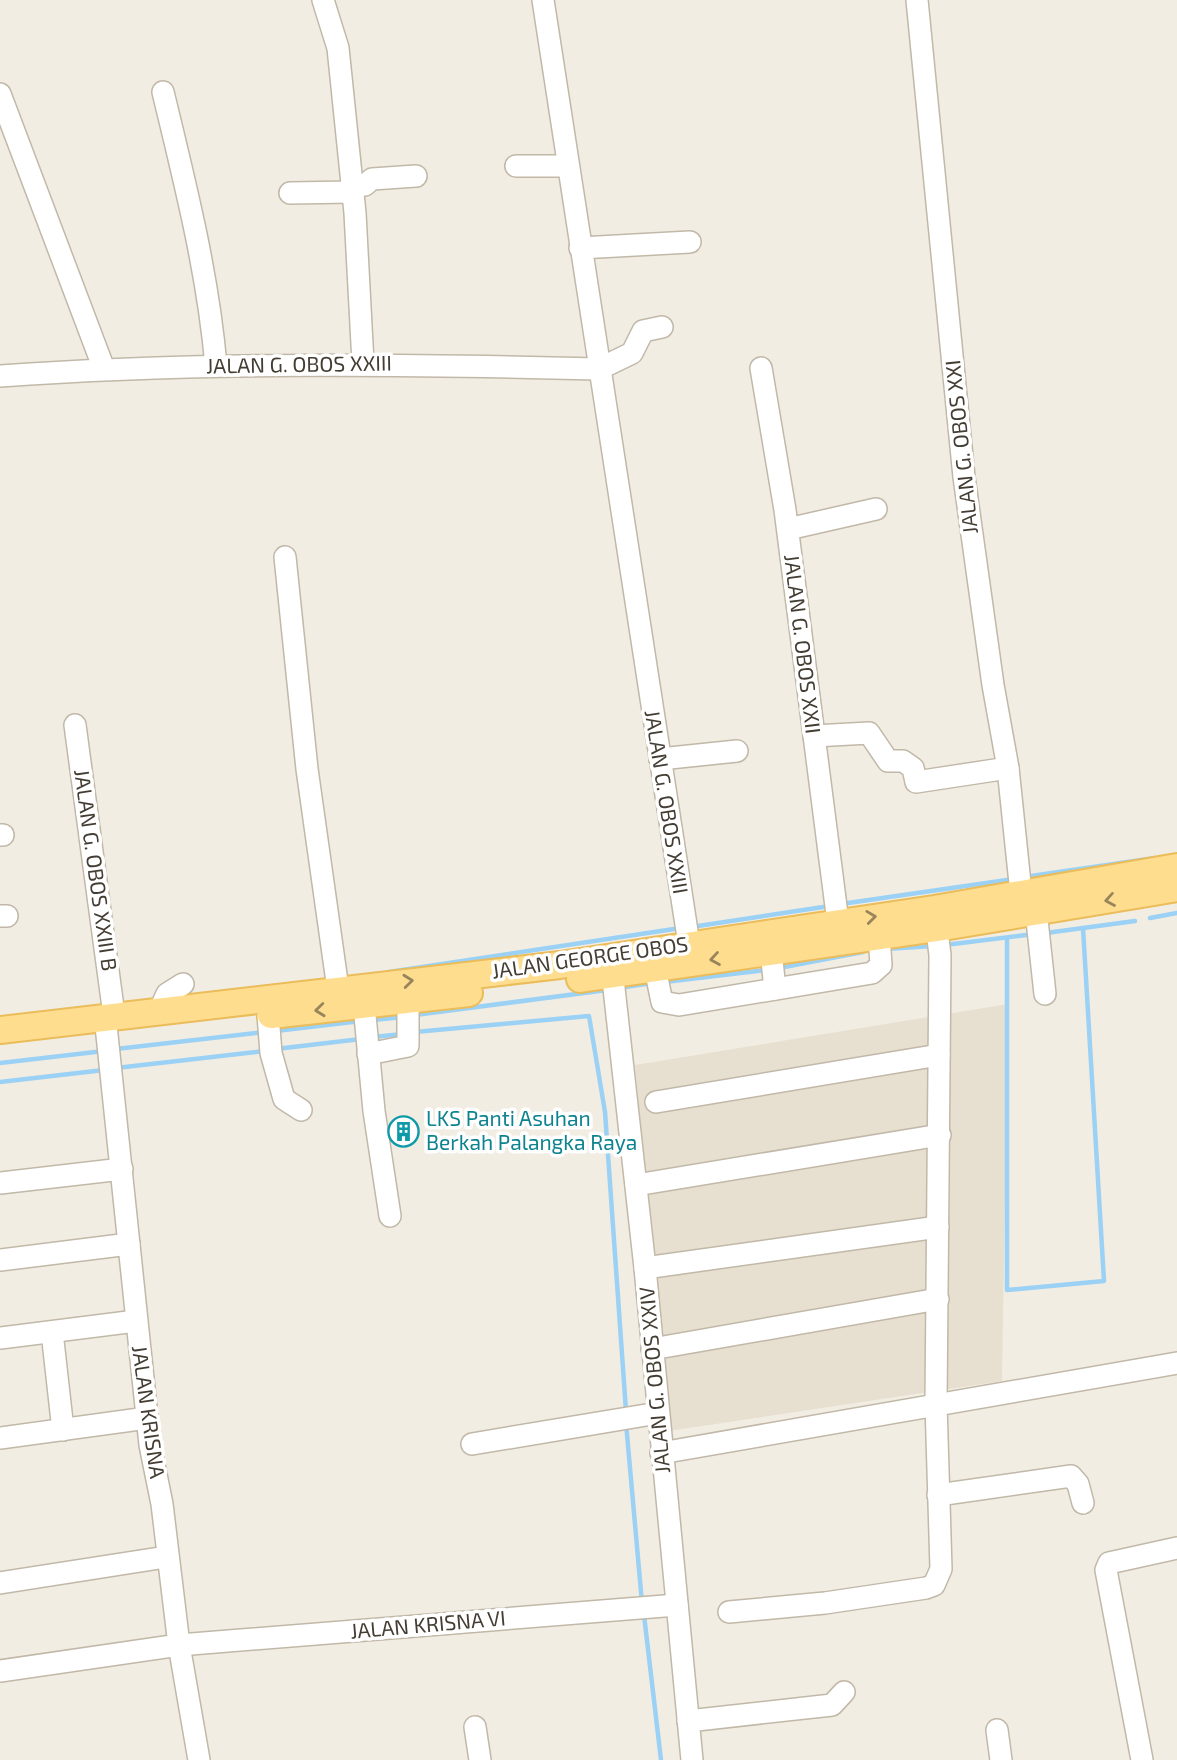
<svg xmlns="http://www.w3.org/2000/svg" width="1177" height="1760" viewBox="0 0 1177 1760" font-family="'Exo 2',sans-serif">
<rect width="100%" height="100%" fill="#f2ede3"/>
<polygon fill="#e7dfd0" points="1008,1004 1002,1381 669,1431 635,1065"/>
<g fill="none" stroke-linecap="round" stroke-linejoin="round">
<g stroke="#9bd1f4" stroke-width="4.5">
<polyline points="1031,876 1155,858"/>
<polyline points="848,903 1007,880"/>
<polyline points="1150,918 1177,913"/>
<polyline points="698,926 823,907"/>
<polyline points="1046,933 1135,921"/>
<polyline points="1007,938 1007,1290 1104,1281 1083,928"/>
<polyline points="945,945 1034,934"/>
<polyline points="886,949 933,946"/>
<polyline points="779,968 863,952"/>
<polyline points="389,972 674,929"/>
<polyline points="665,982 767,970"/>
<polyline points="619,988 652,983"/>
<polyline points="415,1015 607,990"/>
<polyline points="373,1020 403,1017"/>
<polyline points="276,1031 361,1021"/>
<polyline points="415,1032 589,1016 605,1112 626,1411"/>
<polyline points="373,1037 403,1034"/>
<polyline points="116,1049 264,1032"/>
<polyline points="276,1049 361,1039"/>
<polyline points="0,1063 104,1051"/>
<polyline points="116,1068 264,1051"/>
<polyline points="0,1082 104,1070"/>
<polyline points="626,1423 642,1603"/>
<polyline points="644,1615 661,1760"/>
</g>
<defs>
<g id="minor">
<polyline points="323,0 338,48 355,213 363,363"/>
<polyline points="543,0 689,944"/>
<polyline points="917,0 964,477 993,685 1008,768 1021,893"/>
<path d="M163 92C185 183 208 273 216 366"/>
<polyline points="0,94 104,369"/>
<polyline points="516,166 568,166"/>
<polyline points="352,186 365,185 372,179 416,176"/>
<polyline points="290,193 352,192"/>
<polyline points="580,248 690,242"/>
<polyline points="761,368 785,510 838,922"/>
<path d="M0 376C200 362 399 364 599 369L632 353 643 331 662 327"/>
<polyline points="788,529 876,509"/>
<polyline points="285,557 307,769 338,989"/>
<polyline points="75,725 114,1015"/>
<polyline points="814,736 869,733 888,761 903,761 913,768 916,782 1008,768"/>
<polyline points="660,759 737,751"/>
<polyline points="0,835 3,835"/>
<polyline points="1036,911 1045,994"/>
<polyline points="0,916 7,916"/>
<polyline points="771,951 775,989"/>
<polyline points="611,961 645,1268 692,1760"/>
<polyline points="655,968 662,1002 679,1005 872,973 881,965 879,936"/>
<polyline points="364,1005 374,1111 390,1216"/>
<polyline points="160,1009 167,994 183,984"/>
<polyline points="268,1015 271,1053 284,1099 301,1110"/>
<polyline points="105,1016 150,1445 162,1504 179,1645 199,1760"/>
<polyline points="368,1054 408,1046 408,1000"/>
<polyline points="656,1102 939,1055"/>
<polyline points="0,1183 122,1169"/>
<polyline points="636,1185 940,1135"/>
<polyline points="0,1260 129,1244"/>
<polyline points="645,1268 938,1227"/>
<polyline points="52,1332 63,1430"/>
<polyline points="0,1338 136,1321"/>
<polyline points="652,1349 938,1299"/>
<polyline points="0,1438 147,1418"/>
<polyline points="472,1444 658,1413"/>
<polyline points="661,1453 1177,1363"/>
<polyline points="938,1495 1071,1476 1078,1484 1083,1503"/>
<polyline points="0,1583 166,1557"/>
<polyline points="729,1612 825,1603 926,1588 934,1585 941,1569 936,1404 940,955 935,915"/>
<polyline points="0,1671 179,1645 677,1605"/>
<polyline points="688,1721 832,1705 844,1692"/>
<polyline points="475,1727 480,1760"/>
<polyline points="997,1730 1001,1760"/>
<polyline points="1142,1760 1106,1570 1109,1563 1177,1548"/>
</g>
<g id="major">
<polyline points="580,979 937,928 1177,888"/>
<polyline points="271,1015 469,993"/>
<polyline points="0,1030 560,965 934,909 1177,867"/>
</g>
</defs>
<use href="#minor" stroke="#c1b8a8" stroke-width="24"/>
<use href="#major" stroke="#eabc5a" stroke-width="30"/>
<use href="#minor" stroke="#fff" stroke-width="21"/>
<use href="#major" stroke="#ffdd8f" stroke-width="26"/>
</g>
<defs><path id="oneway-chevron" d="M-2-3.5L2.5 0L-2 3.5" fill="none" stroke-width="1.6" stroke-linecap="round" stroke-linejoin="round" transform="scale(1.75)"/></defs>
<g stroke="#98855c">
<use href="#oneway-chevron" transform="translate(1110 900) rotate(170)"/>
<use href="#oneway-chevron" transform="translate(871 917) rotate(-7)"/>
<use href="#oneway-chevron" transform="translate(715 959) rotate(171)"/>
<use href="#oneway-chevron" transform="translate(408 981) rotate(-6)"/>
<use href="#oneway-chevron" transform="translate(320 1010) rotate(174)"/>
</g>
<defs>
<symbol id="building-ring" viewBox="-11 -11 22 22"><circle r="9.5" fill="#fff" stroke="#0f9aa8" stroke-width="1.5"/><path d="M-4-6H4V6H1V3H-1V6H-4ZM-2.5-4.3h1.7v1.8h-1.7ZM.8-4.3h1.7v1.8H.8ZM-2.5-1h1.7V.8h-1.7ZM.8-1h1.7V.8H.8Z" fill="#0f9aa8"/></symbol>
</defs>
<g fill-rule="evenodd">
<use href="#building-ring" x="386" y="1114" width="35" height="35"/>
</g>
<g text-anchor="middle" stroke-width="7" stroke-linejoin="round" paint-order="stroke">
<g font-size="21" fill="#443d33" stroke="#fff">
<text transform="translate(299 365) rotate(-1)" y="7">JALAN G. OBOS XXIII</text>
<text transform="translate(962 447) rotate(-96)" y="7">JALAN G. OBOS XXI</text>
<text transform="translate(802 644) rotate(83)" y="7">JALAN G. OBOS XXII</text>
<text transform="translate(666 802) rotate(81)" y="7">JALAN G. OBOS XXIII</text>
<text transform="translate(95 870) rotate(82)" y="7">JALAN G. OBOS XXIII B</text>
<text transform="translate(590 958) rotate(-8)" y="7">JALAN GEORGE OBOS</text>
<text transform="translate(655 1380) rotate(-95)" y="7">JALAN G. OBOS XXIV</text>
<text transform="translate(148 1412) rotate(82)" y="7">JALAN KRISNA</text>
<text transform="translate(428 1625) rotate(-5)" y="7">JALAN KRISNA VI</text>
</g>
<g font-size="21" fill="#0d838f" stroke="#fff" text-anchor="start">
<text x="426" y="1126">LKS Panti Asuhan<tspan x="426" dy="24">Berkah Palangka Raya</tspan></text>
</g>
</g>
</svg>
